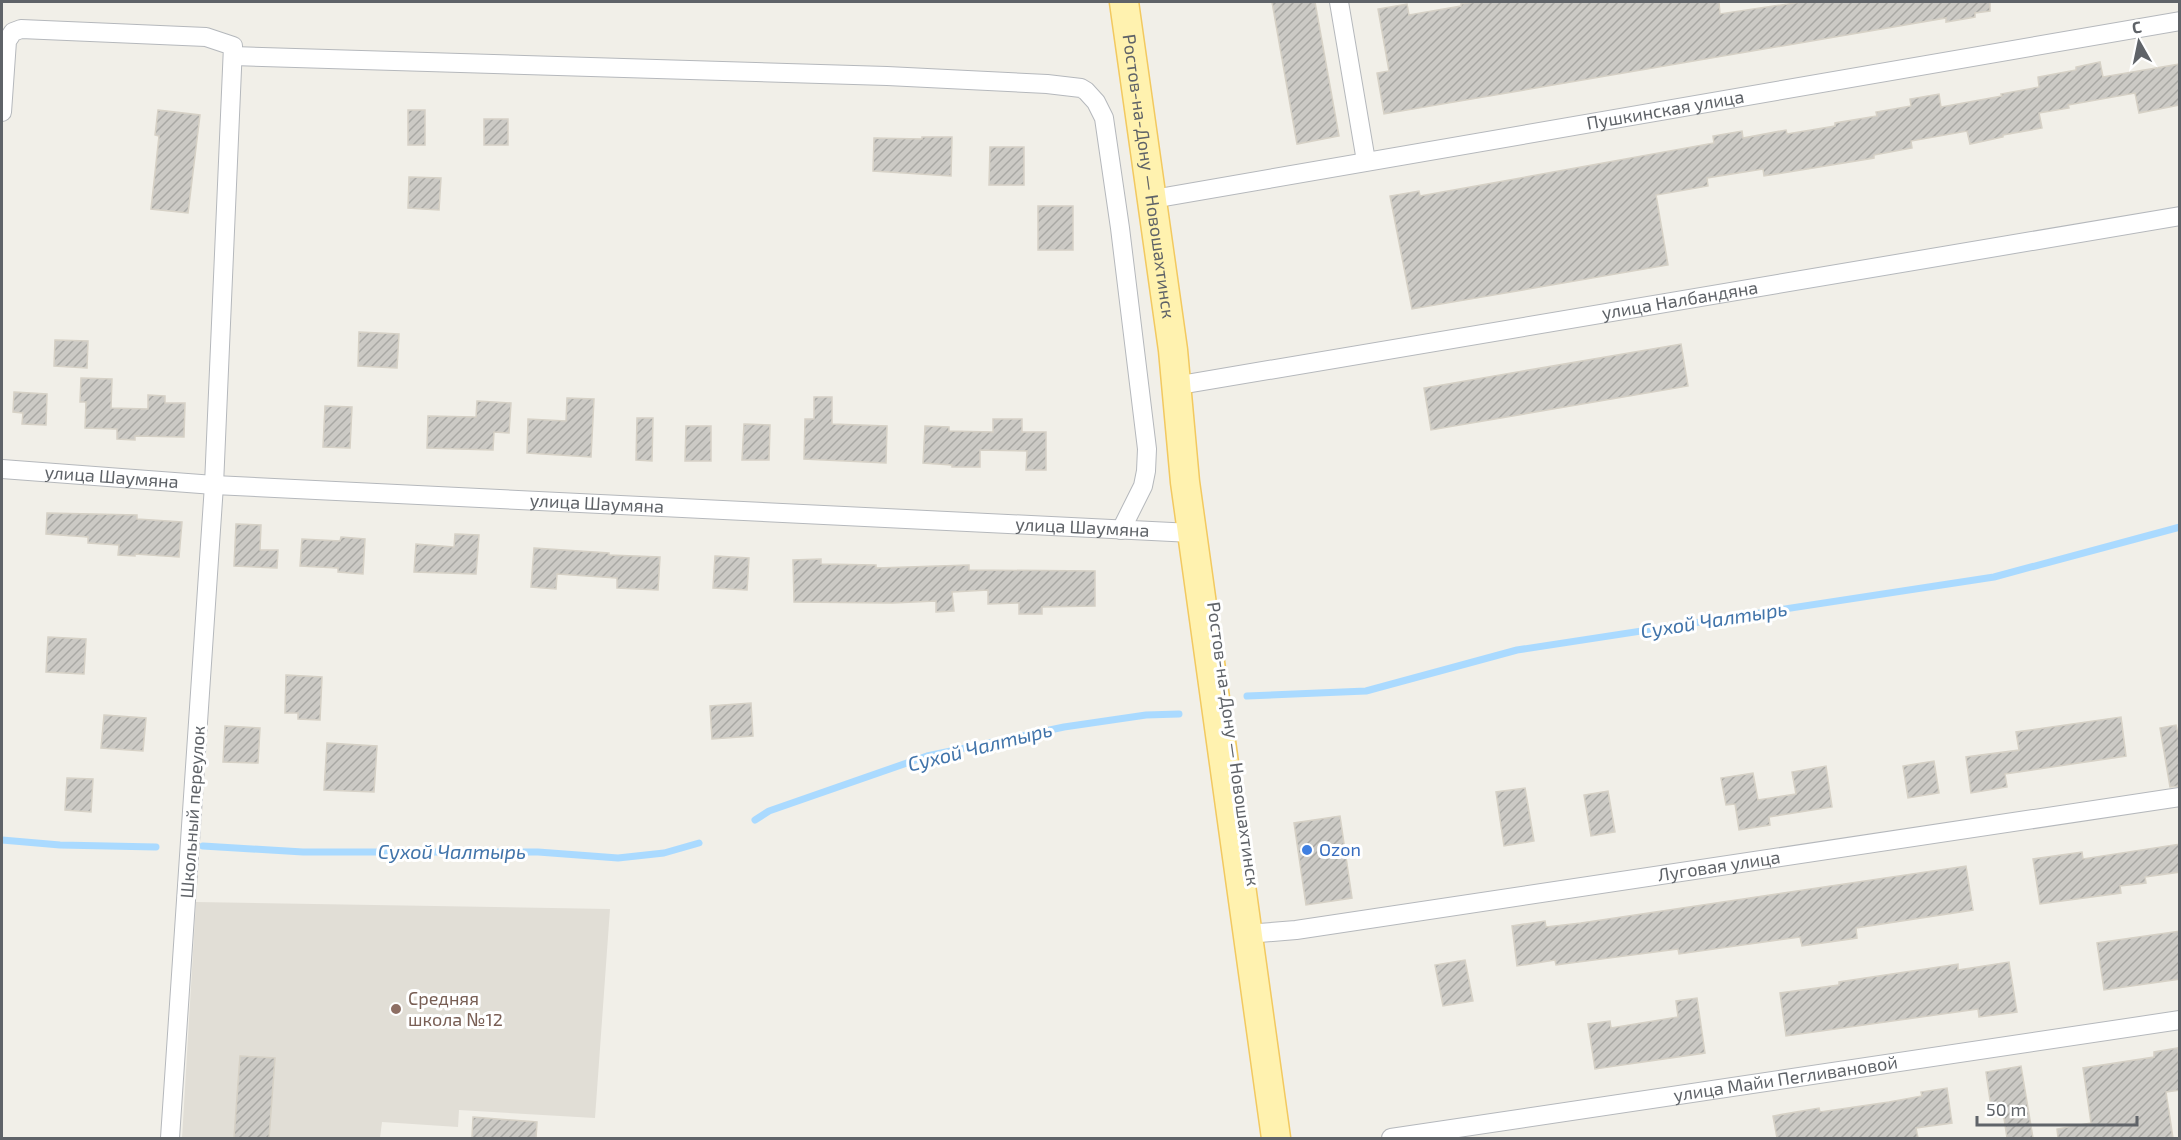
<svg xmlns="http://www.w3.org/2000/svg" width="2181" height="1140" viewBox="0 0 2181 1140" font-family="'Exo 2',sans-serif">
<defs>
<pattern id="building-hatch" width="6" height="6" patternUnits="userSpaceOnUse" patternTransform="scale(1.5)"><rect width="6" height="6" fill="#cccac5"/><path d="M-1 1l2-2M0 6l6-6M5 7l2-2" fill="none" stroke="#a9a8a4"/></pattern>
</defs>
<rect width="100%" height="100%" fill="#f1efe8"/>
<polygon fill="#e1ded6" points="196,902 610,909 595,1118 459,1110 458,1127 382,1122 380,1138 182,1138"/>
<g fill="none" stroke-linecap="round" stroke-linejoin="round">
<g stroke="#aadaff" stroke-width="7">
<polyline points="1247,696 1366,691 1517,650 1994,577 2180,527"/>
<polyline points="755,820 769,811 927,756 1064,727 1146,715 1179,714"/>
<polyline points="2,840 60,845 156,847"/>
<polyline points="203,846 303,852 538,852 618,858 664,853 699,843"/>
</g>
</g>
<g fill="url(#building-hatch)" stroke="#d6d1c6" stroke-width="1.5">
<polygon points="1272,2 1315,2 1339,136 1297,144"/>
<polygon points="1475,2 1719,2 1720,14 1801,2 1990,2 1990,11 1975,13 1975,17 1946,22 1946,18 1384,114 1377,73 1389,71 1378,9 1407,4 1409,15 1461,6 1461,4"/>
<polygon points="2100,62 2103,77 2180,64 2180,105 2139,113 2135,93 2068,105 2069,108 2039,113 2042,128 2003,135 2003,137 1970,144 1967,131 1911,141 1912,148 1874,155 1874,158 1764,176 1763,169 1707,178 1708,186 1656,195 1668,265 1412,309 1390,196 1419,191 1420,196 1714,143 1713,136 1742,131 1743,138 1786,130 1787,134 1835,126 1835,123 1877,116 1876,112 1911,106 1910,99 1939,94 1941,107 2002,96 2001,94 2039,87 2038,77 2076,70 2076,67"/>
<polygon points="158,110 200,115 188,213 151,209 159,136 155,135"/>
<rect x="408" y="110" width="17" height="35"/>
<rect x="484" y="119" width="24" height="26"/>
<polygon points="922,137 952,137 951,176 873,171 874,138 922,139"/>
<polygon points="990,147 1024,147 1024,185 989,185"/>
<polygon points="409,177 441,178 439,210 408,208"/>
<rect x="1038" y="206" width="35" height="44"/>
<polygon points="359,332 399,334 397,368 358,366"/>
<polygon points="55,340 88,341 87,368 54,366"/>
<polygon points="1681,344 1688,386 1431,430 1424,388"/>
<polygon points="81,378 112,379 111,408 148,409 148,395 165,396 165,403 185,403 184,437 135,436 135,440 117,439 117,429 85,428 86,402 80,402"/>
<polygon points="14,392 47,394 46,425 22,424 23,413 13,412"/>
<polygon points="814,397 832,397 832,424 887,426 886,463 804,459 805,419 814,419"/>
<polygon points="567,398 594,399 591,457 527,453 528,419 566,421"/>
<polygon points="477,401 511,403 509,433 494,432 493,450 427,448 428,416 476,417"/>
<polygon points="325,406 352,407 350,448 323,447"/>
<polygon points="637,418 653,418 652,461 636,460"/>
<polygon points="993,419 1022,419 1022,432 1046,432 1046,470 1026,470 1027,451 980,450 980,467 952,467 952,465 923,463 925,426 949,427 949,431 993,432"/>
<polygon points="744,424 770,425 769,460 742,460"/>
<polygon points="686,426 711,426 711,461 685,461"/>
<polygon points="47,513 137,515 137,519 182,522 179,557 135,554 135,556 118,555 119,545 88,543 88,537 46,534"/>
<polygon points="236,524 261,525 260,550 278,550 277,568 234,566"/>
<polygon points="455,534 479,535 476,574 414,572 416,544 454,547"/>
<polygon points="341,537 365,539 363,574 338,572 338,568 300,566 302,539 340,541"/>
<polygon points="534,548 609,553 609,555 660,557 658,590 617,588 617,578 557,574 556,589 531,587"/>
<polygon points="715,556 749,558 747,590 713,588"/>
<polygon points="821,559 821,564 876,565 876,568 969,565 969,570 1095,571 1095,606 1042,607 1042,614 1019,614 1019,603 988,604 988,590 952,592 954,611 936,612 936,601 892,603 794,602 793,560"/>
<polygon points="48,637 86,639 84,674 46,672"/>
<polygon points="286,675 322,677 320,720 298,719 298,713 285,713"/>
<polygon points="751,703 753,736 712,739 710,706"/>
<polygon points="104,715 146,718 143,751 101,748"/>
<polygon points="2121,717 2126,756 2005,774 2007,787 1971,793 1966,757 2019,750 2016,732"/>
<polygon points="2176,725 2180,744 2180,786 2170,787 2160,728"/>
<polygon points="225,726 260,728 258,763 223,762"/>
<polygon points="327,743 377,746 374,792 324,790"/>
<polygon points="1934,761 1939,793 1908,798 1903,766"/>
<polygon points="1826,766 1832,807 1769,817 1770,825 1739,830 1735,804 1726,805 1721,778 1753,773 1758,800 1796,794 1792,772"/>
<polygon points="67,778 93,779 91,812 65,810"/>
<polygon points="1525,788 1534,841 1504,846 1496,792"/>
<polygon points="1608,791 1615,832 1591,836 1584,795"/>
<polygon points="1340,816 1352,898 1306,905 1294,823"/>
<polygon points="2180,844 2180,872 2145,877 2146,883 2120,886 2121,893 2040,904 2033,859 2082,852 2083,859"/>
<polygon points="1966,866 1973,910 1856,928 1857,938 1802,946 1800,937 1679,954 1678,949 1556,965 1555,960 1517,966 1512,926 1545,921 1546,927 1581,923"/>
<polygon points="2180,931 2180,979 2104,990 2097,943"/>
<polygon points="1465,960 1473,1001 1443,1006 1435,965"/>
<polygon points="2009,962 2017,1012 1979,1017 1978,1009 1786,1036 1780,993 1839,985 1839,982 1958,964 1958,970"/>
<polygon points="1697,998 1705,1053 1595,1069 1588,1024 1610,1021 1611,1028 1678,1017 1676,1001"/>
<polygon points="2178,1048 2180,1090 2166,1092 2173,1138 2058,1138 2057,1129 2091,1123 2083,1068 2154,1057 2154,1052"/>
<polygon points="240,1056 275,1058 269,1138 234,1138"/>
<polygon points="2021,1066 2033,1138 2007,1138 2002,1105 1991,1107 1986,1072"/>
<polygon points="1947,1088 1952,1123 1916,1128 1918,1138 1777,1138 1773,1116 1819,1108 1820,1112 1889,1102 1922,1096 1921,1092"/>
<polygon points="473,1117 537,1122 536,1138 472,1138"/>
</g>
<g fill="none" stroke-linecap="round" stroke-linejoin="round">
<defs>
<g id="street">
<polyline points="1339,2 1366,161"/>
<polyline points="233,56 887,76 1047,84 1081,88 1086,91 1096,102 1104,118 1120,228 1147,449 1146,471 1143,486 1121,530"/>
<polyline points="2,112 7,41 13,32 21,29 206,37 233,46 214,485 170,1138"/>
<path id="s1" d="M1153 199 2180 21"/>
<path id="s2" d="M1180 385 2180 216"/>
<path id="s3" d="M2 469 214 485 1192 533"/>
<path id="s4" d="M1259 933 1296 930 2180 797"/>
<path id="s5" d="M1391 1138 2180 1020"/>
</g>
<g id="primary">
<path id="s6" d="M1124 2 1173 350 1185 482 1276 1138"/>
</g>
</defs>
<use href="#street" stroke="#b5b8bc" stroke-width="20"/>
<use href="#primary" stroke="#f2c960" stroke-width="31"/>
<use href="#street" stroke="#fff" stroke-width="18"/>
<use href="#primary" stroke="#fff2af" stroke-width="28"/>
</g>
<circle fill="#3f7fe0" stroke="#fff" stroke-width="2" cx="1307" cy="850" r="6"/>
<circle fill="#8d6e63" stroke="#fff" stroke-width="2" cx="396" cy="1009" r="6"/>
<g text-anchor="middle" stroke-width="6" stroke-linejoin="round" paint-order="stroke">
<g font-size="18" fill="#5f6368" stroke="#fff">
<text dy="6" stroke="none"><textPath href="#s1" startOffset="520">Пушкинская улица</textPath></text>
<text dy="6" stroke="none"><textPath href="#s6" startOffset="176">Ростов-на-Дону — Новошахтинск</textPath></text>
<text dy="6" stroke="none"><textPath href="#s2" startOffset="507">улица Налбандяна</textPath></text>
<text dy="6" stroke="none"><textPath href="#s3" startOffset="110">улица Шаумяна</textPath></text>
<text dy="6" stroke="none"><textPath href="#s3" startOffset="596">улица Шаумяна</textPath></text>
<text dy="6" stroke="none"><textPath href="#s3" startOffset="1082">улица Шаумяна</textPath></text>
<text transform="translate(1233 744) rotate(82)" y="6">Ростов-на-Дону — Новошахтинск</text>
<text transform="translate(193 812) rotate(-86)" y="6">Школьный переулок</text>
<text dy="6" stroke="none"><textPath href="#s4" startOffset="465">Луговая улица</textPath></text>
<text dy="6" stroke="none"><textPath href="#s5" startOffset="399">улица Майи Пегливановой</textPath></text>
</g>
<g font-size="18" fill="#366cbe" stroke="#fff" text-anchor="start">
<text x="1319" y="856">Ozon</text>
</g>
<g font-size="18" fill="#785e54" stroke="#fff" text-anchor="start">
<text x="408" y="1005">Средняя<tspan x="408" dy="21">школа №12</tspan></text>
</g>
<g font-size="20" font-style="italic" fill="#4174aa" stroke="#fff">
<text transform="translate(1714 620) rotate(-9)" y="7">Сухой Чалтырь</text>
<text transform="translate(980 747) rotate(-14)" y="7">Сухой Чалтырь</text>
<text x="452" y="859">Сухой Чалтырь</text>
</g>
</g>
<rect width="2181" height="1140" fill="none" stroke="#5f6368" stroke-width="6"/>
<g transform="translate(2139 42) rotate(351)" stroke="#ffffff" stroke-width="4.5" paint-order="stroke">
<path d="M0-4.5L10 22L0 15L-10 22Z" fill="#5f6368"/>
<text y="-9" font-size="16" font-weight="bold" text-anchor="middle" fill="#5f6368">С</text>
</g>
<path d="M1977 1116v9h160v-9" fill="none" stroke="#5f6368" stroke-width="3"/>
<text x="1986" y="1116" font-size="18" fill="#5f6368" stroke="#ffffff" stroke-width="4.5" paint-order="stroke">50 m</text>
</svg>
